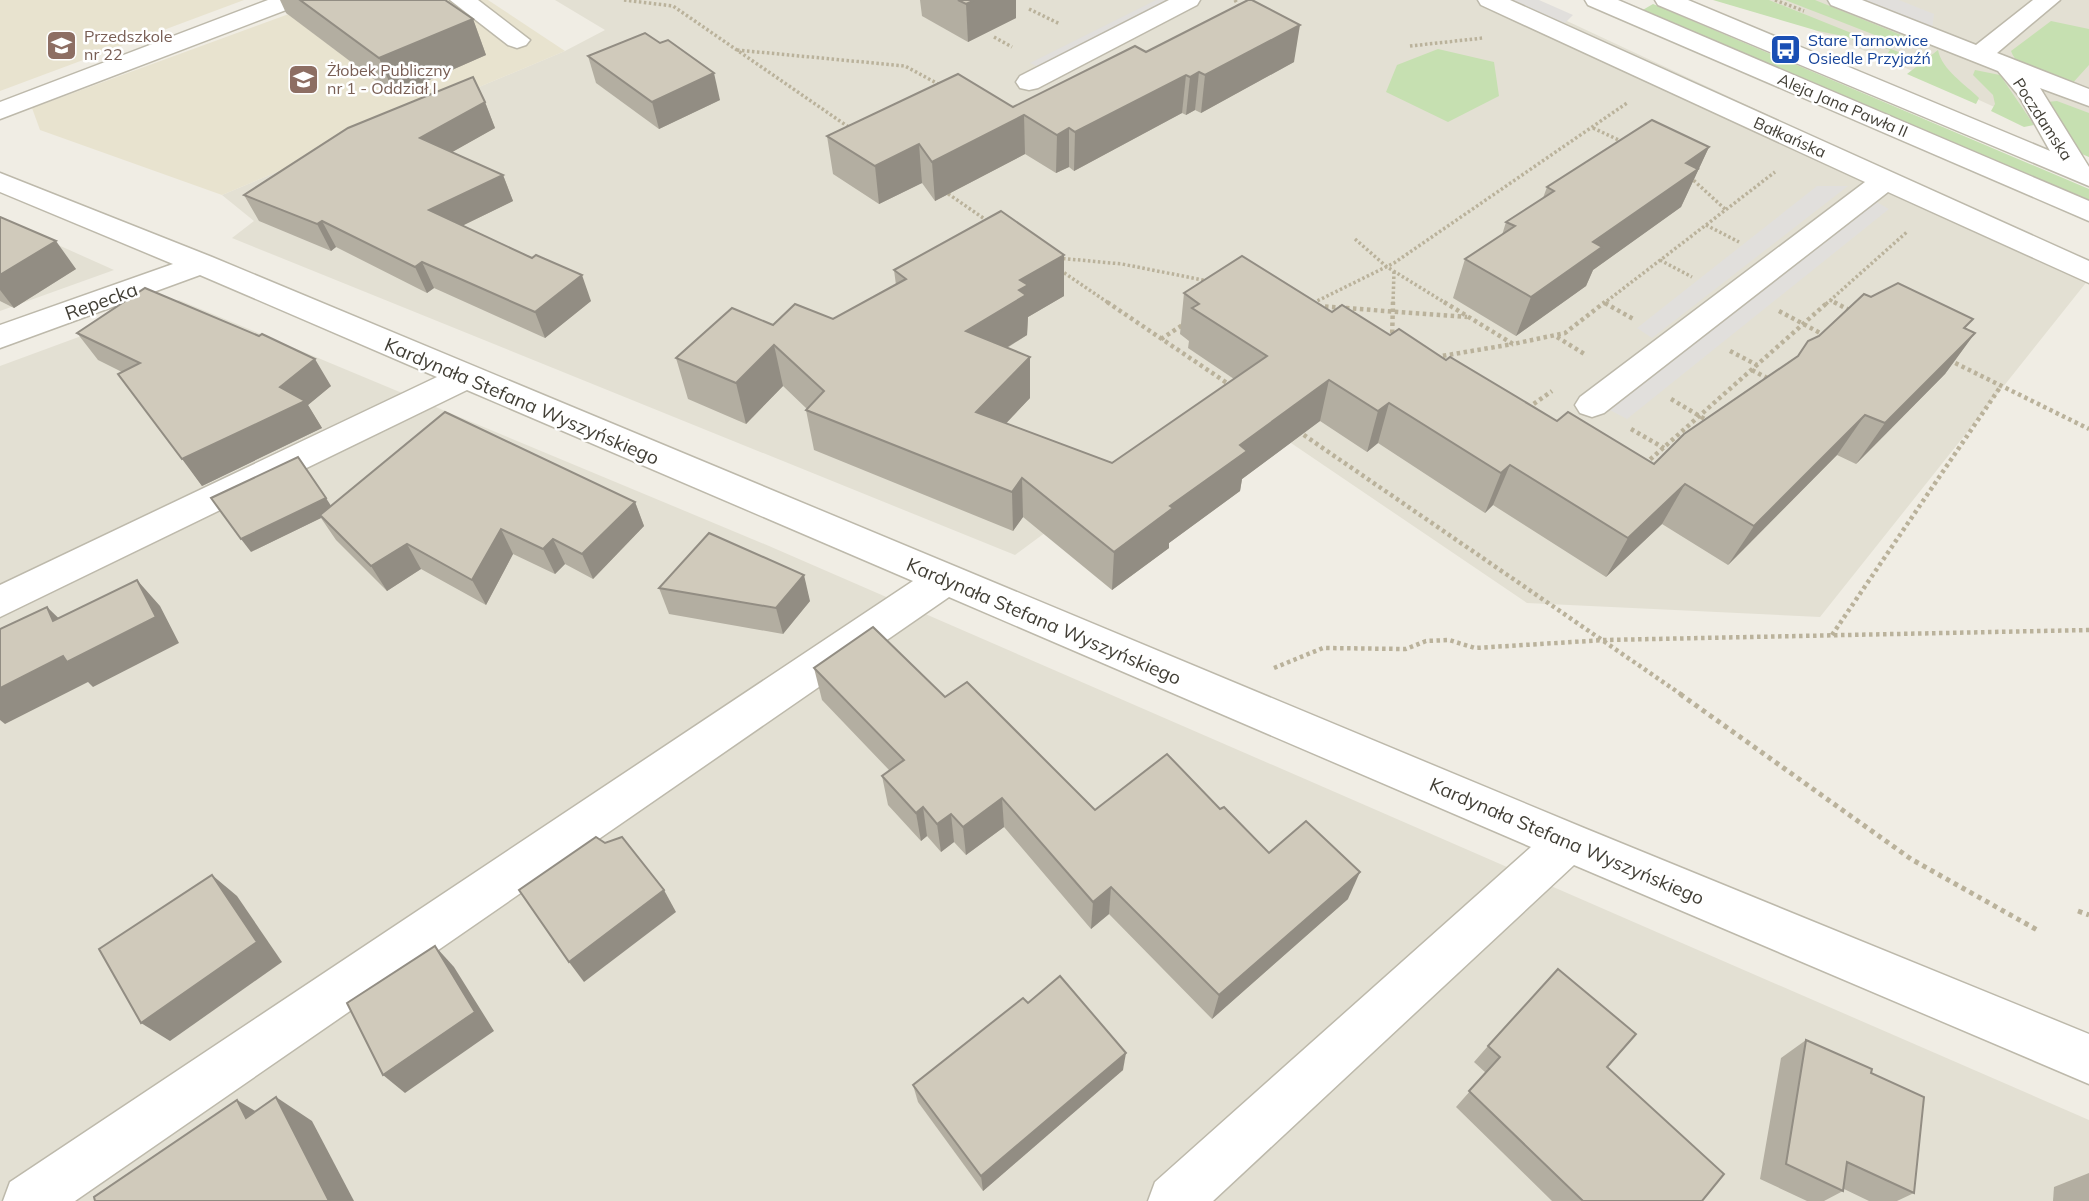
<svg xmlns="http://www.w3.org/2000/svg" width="2089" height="1201" viewBox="0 0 2089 1201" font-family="Mulish,sans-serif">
<rect width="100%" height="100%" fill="#f0ede4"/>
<g fill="#e3e0d3">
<polygon points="555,0 1522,0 2089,265 2089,279 1820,617 1527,603 1226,399 1015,555 232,238 254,221 222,195 565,51 605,30"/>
<polygon points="1715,0 2089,0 2089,157 2034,125 1946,85 1810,28"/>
<polygon points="0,219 114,270 0,311"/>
<polygon points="179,300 769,546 2089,1120 2089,1201 0,1201 0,366"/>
</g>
<g fill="#e8e3cf">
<polygon points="0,0 244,0 0,91"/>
<polygon points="327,0 488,0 565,51 222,195 40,130 32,108"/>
</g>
<g fill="#c6e0b1">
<polygon points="1713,0 1769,0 1906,55 1896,62 1885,57 1890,50 1863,39 1858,43 1848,37 1818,31"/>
<polygon points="1785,0 1815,0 1921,43 1915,46 1903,46"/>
<polygon points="1653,4 2089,189 2089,204 1641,11"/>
<path d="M2051 21 2089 29V65L2070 86C2051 78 2018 72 2011 51Z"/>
<polygon points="1438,49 1494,62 1499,96 1448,122 1386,92 1397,65"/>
<path d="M1938 50C1942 70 1965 84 1979 98L1976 104 1907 74Z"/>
<polygon points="1975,70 2000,75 2034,125 2024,127 1991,111 1995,104 1993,95 1973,75"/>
<polygon points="2057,101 2089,113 2089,157 2077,152 2047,102"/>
</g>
<g fill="#e1dfdc">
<polygon points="1156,0 1180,0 1042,69 1030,63"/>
<polygon points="1510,0 1539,0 1573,15 1564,24"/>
<polygon points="1857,0 1899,0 1934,14 1932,30"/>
<polygon points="1817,186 1848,186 1652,338 1637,328"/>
<polygon points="1873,200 1889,209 1627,419 1608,409"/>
</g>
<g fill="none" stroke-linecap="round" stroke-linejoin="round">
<defs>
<g id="minor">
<polygon points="268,0 302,0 299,5 0,119 0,102"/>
<polygon points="450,0 478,0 530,40 526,45 517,48 508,45"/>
<polygon points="1169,0 1200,0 1197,5 1038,88 1029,90 1020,88 1016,82 1020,76"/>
<polygon points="1478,0 1510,0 2089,261 2089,283 1888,192 1604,413 1592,417 1580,413 1575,405 1580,397 1865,182 1481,5"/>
<polygon points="1585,0 1618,0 2089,201 2089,221 1588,5"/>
<polygon points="1655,0 1688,0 2050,151 2019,96 1998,71 1831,5 1828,0 1862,0 1976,45 2033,0 2060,0 1997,53 2089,89 2089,106 2040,88 2089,167 2089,186 1658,5"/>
<polygon points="0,173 212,257 1584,828 2089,1034 2089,1084 1574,865 1213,1201 1148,1201 1155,1182 1531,847 949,597 75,1201 3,1201 10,1182 913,581 467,390 0,617 0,585 437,377 200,275 0,348 0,325 173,264 0,192"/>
</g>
</defs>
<use href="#minor" stroke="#bdb9ab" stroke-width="3"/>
<g stroke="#bab29b" stroke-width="3.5" stroke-dasharray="2.5 2.5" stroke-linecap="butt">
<polyline points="624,0 673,6 850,128"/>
<polyline points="1235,0 1239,7"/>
<polyline points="1775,0 1804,11"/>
<polyline points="1029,9 1060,24"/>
<polyline points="994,37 1012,47"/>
<polyline points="1410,46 1483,38"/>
<polyline points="737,50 905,66 942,86"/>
<polyline points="1593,128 1623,142"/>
<polyline points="1690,177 1726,210"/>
<polyline points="944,191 989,222"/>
<polyline points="1706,225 1739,242"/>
<polyline points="1355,239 1387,267 1447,304"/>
<polyline points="1058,258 1122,264 1208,281"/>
<polyline points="1660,260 1692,277"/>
<polyline points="1060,270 1110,304"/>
<polyline points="1830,300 1837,304"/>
<polyline points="1313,303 1394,263 1627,103"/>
<polyline points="1393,304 1394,271"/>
<polyline points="1603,304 1775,172"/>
<polyline points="1826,304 1908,231"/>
</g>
<g stroke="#bab29b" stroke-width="4.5" stroke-dasharray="3.5 3.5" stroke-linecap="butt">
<polyline points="1107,302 1230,385"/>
<polyline points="1444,302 1513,344 1565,333 1605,302"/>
<polyline points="1834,302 1851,311"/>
<polyline points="1605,303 1635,320"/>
<polyline points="1318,306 1467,317"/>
<polyline points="1779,311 1824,335"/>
<polyline points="1557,337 1586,355"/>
<polyline points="1161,339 1184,324"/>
<polyline points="1392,340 1393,302"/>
<polyline points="1730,351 1757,365"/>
<polyline points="1436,357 1513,344"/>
<polyline points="1949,360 2089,429"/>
<polyline points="1752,370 1769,379"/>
<polyline points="1671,399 1708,421"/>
<polyline points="1528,408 1552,391"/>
<polyline points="1631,429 1664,448"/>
<polyline points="1298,431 1682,695"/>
<polyline points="1645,464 1828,302"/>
<polyline points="1832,635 2001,386"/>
<polyline points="1274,668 1323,648 1406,649 1426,641 1449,640 1475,648 1605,640 2089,630"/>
</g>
<g stroke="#bab29b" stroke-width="5" stroke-dasharray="4.5 4.5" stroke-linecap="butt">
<polyline points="1680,694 1911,859 2039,931"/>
<polyline points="2078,911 2089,915"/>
</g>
<use href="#minor" fill="#fff" fill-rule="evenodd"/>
</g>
<g fill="#b3aea1">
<polygon points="280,0 445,0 473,19 486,55 395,95 286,13"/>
<polygon points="920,0 1016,0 1016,18 968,42 922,16"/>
<polygon points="1146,52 1294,62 1201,113 1195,110 1186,115 1182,113 1074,171 1069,167 1056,173 1025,154 935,201 922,183 879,204 833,174 827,136 1013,107"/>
<polygon points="588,56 720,100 659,129 596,83"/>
<polygon points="485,102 495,128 452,152 503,175 513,201 462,226 591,301 545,338 434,288 427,293 336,247 331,251 259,221 244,195"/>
<polygon points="1709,147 1681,207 1593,270 1586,286 1516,336 1453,298 1465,259 1502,235 1506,222 1543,198 1547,187"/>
<polygon points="0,217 76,269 14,308 0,301"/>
<polygon points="1064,255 1064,296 1028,317 1027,335 1007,348 1030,357 1030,398 1006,423 1112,463 1234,379 1188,348 1189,341 1180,334 1184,293 1332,312 1390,335 1446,360 1557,421 1654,464 1798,356 1819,336 1871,297 1966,328 1975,333 1945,374 1856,464 1837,455 1728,565 1662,524 1606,577 1493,505 1485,513 1378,443 1367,452 1320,421 1242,479 1240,491 1169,543 1169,548 1112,590 1023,517 1013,531 814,450 806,410 807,409 783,386 746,424 688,399 676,358 773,325 833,319 896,285 894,270"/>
<polygon points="77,333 331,386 308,405 322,428 202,486 122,372 98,360"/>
<polygon points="635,502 644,526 593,579 565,564 555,574 513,554 486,605 421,569 387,591 336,540 321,518 251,552 331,506"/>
<polygon points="659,588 810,601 783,634 669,614"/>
<polygon points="814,668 945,697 1095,810 1220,809 1269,853 1348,899 1212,1019 1109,914 1091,929 1004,827 966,855 954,842 941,852 927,836 921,841 888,805 882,776 890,771 822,700"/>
<polygon points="1028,1003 1123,1070 983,1191 918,1102 913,1085"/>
<polygon points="1806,1040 1914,1193 1897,1201 1869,1201 1844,1189 1843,1191 1824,1201 1807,1201 1760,1179 1781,1058"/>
<polygon points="1488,1046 1607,1067 1702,1201 1552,1201 1456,1107 1486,1073 1474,1062"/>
<polygon points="2089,1173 2089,1201 2053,1201 2054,1187"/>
</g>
<g fill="#928d83">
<polygon points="975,0 1016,0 1016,18 968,42 966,4"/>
<polygon points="473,19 486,55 395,95 379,58"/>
<polygon points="1300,25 1294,62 1201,113 1205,75"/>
<polygon points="1199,72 1195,110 1186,115 1190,77"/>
<polygon points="714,73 720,100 659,129 652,102"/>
<polygon points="1186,75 1182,113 1074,171 1075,132"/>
<polygon points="485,102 495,128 431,164 420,138"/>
<polygon points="1024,115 1025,154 935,201 932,162"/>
<polygon points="1069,128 1069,167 1056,173 1057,135"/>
<polygon points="919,144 922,183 879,204 875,166"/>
<polygon points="1709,147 1681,207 1593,270 1586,286 1516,336 1531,297 1686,163"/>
<polygon points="503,175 513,201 441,236 429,210"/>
<polygon points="322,221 336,247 331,251 317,224"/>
<polygon points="56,241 76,269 14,308 0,290 0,275"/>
<polygon points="1064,255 1064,296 1028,317 1027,335 968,371 966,331 1020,280"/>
<polygon points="422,262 434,288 427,293 415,267"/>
<polygon points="582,275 591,301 545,338 535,312"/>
<polygon points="1975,333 1945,374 1856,464 1885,423"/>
<polygon points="774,345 783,386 746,424 736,383"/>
<polygon points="1030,357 1030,398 978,453 976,412"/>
<polygon points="315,359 331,386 308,405 322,428 202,486 182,459 280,387"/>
<polygon points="1329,380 1320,421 1242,479 1240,491 1169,543 1169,548 1112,590 1114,552 1240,445"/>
<polygon points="1389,403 1378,443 1367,452 1378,411"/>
<polygon points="1865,415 1837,455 1728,565 1754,526"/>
<polygon points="1510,465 1493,505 1485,513 1501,473"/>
<polygon points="1022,478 1023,517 1013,531 1012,492"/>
<polygon points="1685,484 1662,524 1606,577 1628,538"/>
<polygon points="326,498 335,512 320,515 321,518 251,552 241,539"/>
<polygon points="635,502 644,526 593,579 582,554"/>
<polygon points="501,529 513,554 486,605 472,580"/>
<polygon points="553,539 565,564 555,574 543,549"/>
<polygon points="407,544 421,569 387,591 371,566"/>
<polygon points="804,575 810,601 783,634 776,608"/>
<polygon points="137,580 160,606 179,643 93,687 88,682 5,724 0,720 0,688"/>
<polygon points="47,607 73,632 53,621"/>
<polygon points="1002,798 1004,827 966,855 963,827"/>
<polygon points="923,807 927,836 921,841 916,813"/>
<polygon points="951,814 954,842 941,852 937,824"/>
<polygon points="1360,872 1348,899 1212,1019 1219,995"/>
<polygon points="212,875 237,896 282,962 170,1041 141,1023"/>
<polygon points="1111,887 1109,914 1091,929 1093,902"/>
<polygon points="664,890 676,912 584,982 569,962"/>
<polygon points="435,946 454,967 494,1031 405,1093 383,1075"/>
<polygon points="1126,1053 1123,1070 983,1191 981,1176"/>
<polygon points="276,1097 312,1121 354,1201 329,1201"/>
<polygon points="237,1100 275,1123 246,1118"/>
</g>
<g fill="#d0cabb" stroke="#928d83" stroke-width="2">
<polygon points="300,0 445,0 473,19 379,58"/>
<polygon points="958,0 975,0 966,4"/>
<polygon points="1248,0 1252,0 1300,25 1205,75 1199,72 1190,77 1186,75 1075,132 1069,128 1057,135 1024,115 932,162 919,144 875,166 827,136 958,74 1013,107 1135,46 1146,52"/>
<polygon points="645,33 660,43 668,40 714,73 652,102 588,56"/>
<polygon points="473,77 485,102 420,138 503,175 429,210 532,258 536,255 582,275 535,312 422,262 415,267 322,221 317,224 244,195 348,128"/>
<polygon points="1652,120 1709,147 1686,163 1698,169 1593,242 1602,247 1531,297 1465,259 1515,226 1506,222 1554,191 1547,187"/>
<polygon points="1001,211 1064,255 1020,280 1028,285 1019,290 1026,295 966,331 1030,357 976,412 1112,463 1267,356 1192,308 1199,304 1184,293 1242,256 1332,312 1342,305 1390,335 1399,329 1446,360 1450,357 1557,421 1568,412 1654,464 1684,434 1798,356 1808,341 1819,336 1864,294 1871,297 1898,283 1973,319 1964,328 1975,333 1885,423 1865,415 1754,526 1685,484 1628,538 1510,465 1501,473 1389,403 1378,411 1329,380 1240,445 1247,451 1170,506 1173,508 1114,552 1022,478 1012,492 806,410 824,391 774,345 736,383 676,358 732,308 773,325 795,304 833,319 906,279 894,270"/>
<polygon points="0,217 56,241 0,275"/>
<polygon points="145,288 259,336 262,334 315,359 280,387 305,401 182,459 118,374 140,363 77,333"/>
<polygon points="445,412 635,502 582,554 553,539 543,549 501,529 472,580 407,544 371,566 320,515"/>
<polygon points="298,457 326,498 241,539 211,498"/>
<polygon points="709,533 804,575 776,608 659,588"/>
<polygon points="137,580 156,617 67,662 63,656 0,688 0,629 47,607 53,621"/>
<polygon points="873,627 945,697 967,682 1095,810 1167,754 1220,809 1224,807 1269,853 1306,821 1360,872 1219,995 1111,887 1093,902 1002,798 963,827 951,814 937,824 923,807 916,813 882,776 904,760 814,668"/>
<polygon points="596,837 605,843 622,837 664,890 569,962 519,890"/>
<polygon points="212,875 257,942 141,1023 99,949"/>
<polygon points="435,946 475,1012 383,1075 347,1003"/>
<polygon points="1558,969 1636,1034 1607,1067 1724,1174 1702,1201 1583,1201 1469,1091 1500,1057 1488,1046"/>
<polygon points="1060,976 1126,1053 981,1176 913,1085 1023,998 1028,1003"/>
<polygon points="1806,1040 1872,1069 1871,1073 1924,1097 1914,1193 1847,1162 1843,1191 1786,1164"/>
<polygon points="276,1097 329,1201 95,1201 94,1197 237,1100 246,1118"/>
</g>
<defs>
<symbol id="school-square" viewBox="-11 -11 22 22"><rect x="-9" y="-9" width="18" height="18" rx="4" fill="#8d6e63" stroke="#fff"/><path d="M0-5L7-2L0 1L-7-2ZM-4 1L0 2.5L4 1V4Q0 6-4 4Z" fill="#fff"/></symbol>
<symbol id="bus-square" viewBox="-11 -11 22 22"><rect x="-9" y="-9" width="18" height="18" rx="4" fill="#1a4fb4" stroke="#fff"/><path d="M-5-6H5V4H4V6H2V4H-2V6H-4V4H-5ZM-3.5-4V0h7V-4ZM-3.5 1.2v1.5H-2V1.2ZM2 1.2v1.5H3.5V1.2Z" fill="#fff"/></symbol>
</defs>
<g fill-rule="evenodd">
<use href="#school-square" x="44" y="28" width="35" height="35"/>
<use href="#bus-square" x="1768" y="32" width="35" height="35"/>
<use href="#school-square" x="286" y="62" width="35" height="35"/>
</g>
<g text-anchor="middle" stroke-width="5" stroke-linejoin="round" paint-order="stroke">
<g font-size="16" fill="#785e54" stroke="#fff" text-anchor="start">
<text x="84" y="42">Przedszkole<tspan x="84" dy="18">nr 22</tspan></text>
<text x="327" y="76">Żłobek Publiczny<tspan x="327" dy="18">nr 1 - Oddział I</tspan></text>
</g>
<g font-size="16" fill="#164399" stroke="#fff" text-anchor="start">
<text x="1808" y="46">Stare Tarnowice<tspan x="1808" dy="18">Osiedle Przyjaźń</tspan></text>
</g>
<g font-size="16" fill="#413e35" stroke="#fff">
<text transform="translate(1843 105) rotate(23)" y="6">Aleja Jana Pawła II</text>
<text transform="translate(2043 119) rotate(57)" y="6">Poczdamska</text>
<text transform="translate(1790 137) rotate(24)" y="6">Bałkańska</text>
</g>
<g font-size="19" fill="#413e35" stroke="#fff">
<text transform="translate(101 301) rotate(-20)" y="7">Repecka</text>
<text transform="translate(522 401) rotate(23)" y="7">Kardynała Stefana Wyszyńskiego</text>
<text transform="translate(1044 621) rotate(23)" y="7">Kardynała Stefana Wyszyńskiego</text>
<text transform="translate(1567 841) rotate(23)" y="7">Kardynała Stefana Wyszyńskiego</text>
</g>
</g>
</svg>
